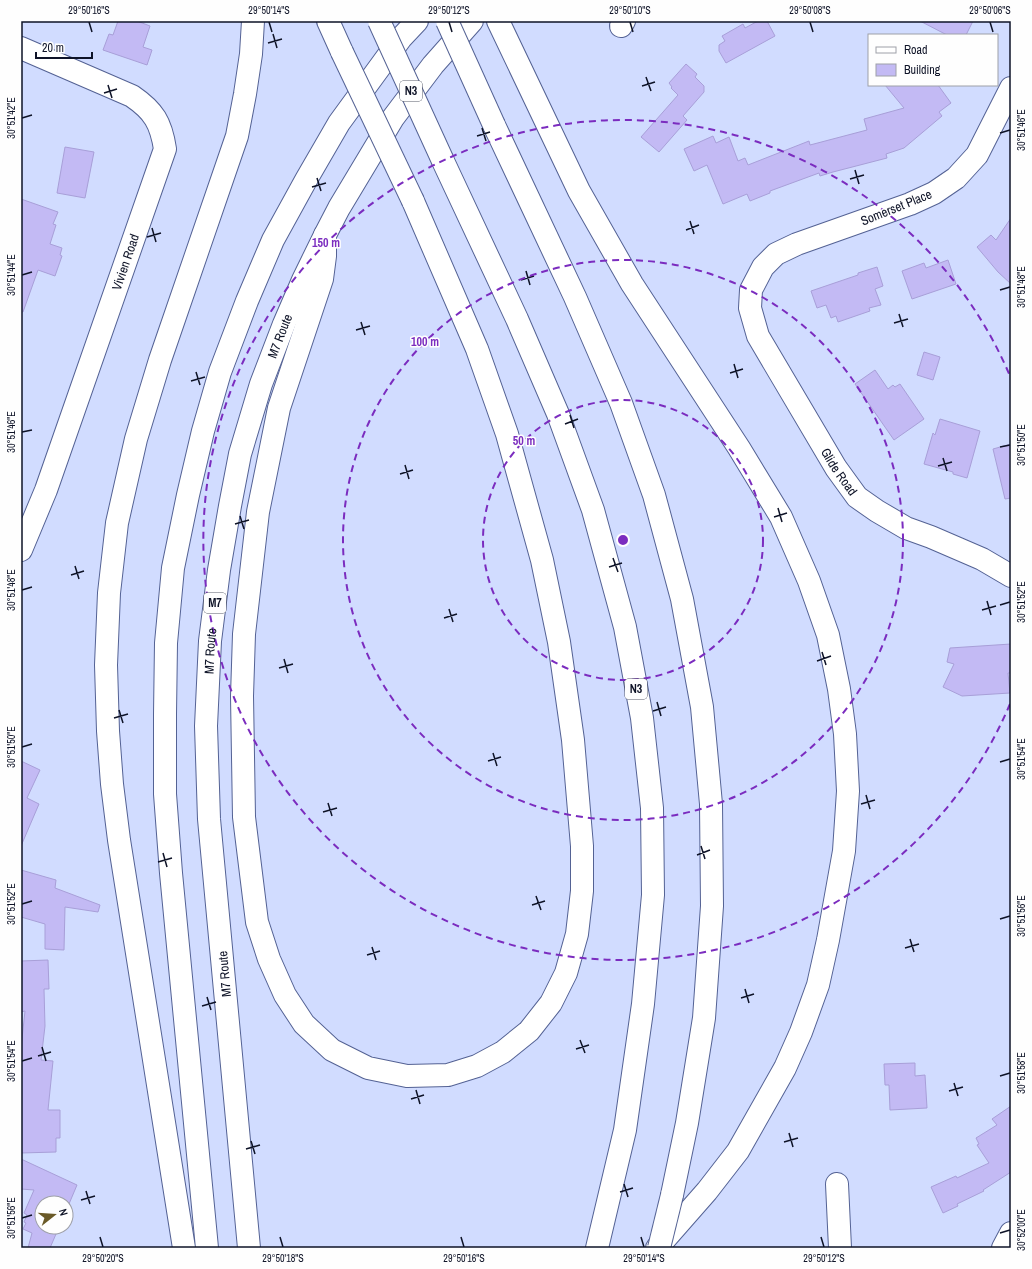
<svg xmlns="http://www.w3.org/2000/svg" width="1032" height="1269" viewBox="0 0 1032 1269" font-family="'Archivo Narrow',sans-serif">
<rect width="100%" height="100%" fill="#d1dcff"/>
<g fill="#c3baf4" stroke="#a89fd8">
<polygon points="118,21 137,21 150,26 143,47 152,50 147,65 103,50 109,34 113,35"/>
<polygon points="758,21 767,21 775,36 726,63 719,51 719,45 725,41 722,36 743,24 745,28"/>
<polygon points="920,21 973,21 966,35 947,35"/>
<polygon points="686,64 697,74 695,77 704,86 704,92 683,116 687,120 659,152 641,137 678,95 671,88 672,87 669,83"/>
<polygon points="885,85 938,85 951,103 939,112 942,116 904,148 886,154 887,158 833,172 820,176 819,173 770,191 770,193 750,201 747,194 723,204 707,165 694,171 684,149 713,136 716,143 729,137 738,161 745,158 748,165 809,141 810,145 867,130 864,119 904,108"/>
<polygon points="65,147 94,152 85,198 57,193"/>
<polygon points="21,199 58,212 53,224 56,225 50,244 62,248 60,255 62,256 55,276 38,270 23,312 21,312"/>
<polygon points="1011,218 1011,284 998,272 977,247 991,235 996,240"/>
<polygon points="948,260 956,284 912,299 902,271 924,263 926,268"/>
<polygon points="877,267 883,286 875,289 881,305 869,308 870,311 838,322 836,316 831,318 826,305 817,308 811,291 858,275 858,273"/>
<polygon points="924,352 940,357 933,380 917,375"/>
<polygon points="875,370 888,389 893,385 895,387 900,384 924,419 894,440 855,384"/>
<polygon points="940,419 980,431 967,478 953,474 953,472 924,464 933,433 935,435"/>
<polygon points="1011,444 1011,498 1005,499 993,449"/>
<polygon points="1011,644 1011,673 1008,673 1010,693 962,696 943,687 954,664 947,662 950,648"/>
<polygon points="21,761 40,770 27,798 39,804 21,846"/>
<polygon points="21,870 56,880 55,888 100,905 98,912 65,907 64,950 45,949 45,924 21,917"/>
<polygon points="48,960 49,989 44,989 45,1026 41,1060 53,1061 48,1110 60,1110 60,1138 56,1138 56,1152 21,1153 21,1048 25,1011 21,1012 21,961"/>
<polygon points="915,1063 915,1076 925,1075 927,1108 890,1110 889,1085 885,1085 884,1064"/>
<polygon points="1011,1106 1011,1172 983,1190 984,1191 957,1204 958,1206 943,1213 931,1187 956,1176 957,1178 989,1163 977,1145 979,1144 976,1138 997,1125 992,1119"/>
<polygon points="21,1159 77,1185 66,1211 66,1203 42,1203 42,1227 59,1227 50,1248 28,1248 32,1233 23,1229 26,1223 24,1222 27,1215 24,1213 34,1190 21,1189"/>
</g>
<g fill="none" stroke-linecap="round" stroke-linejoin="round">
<defs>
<g id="minor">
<polyline points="621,26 624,21"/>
<path d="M21 48 132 96C154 111 161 123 165 149L46 490 21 550"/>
<path id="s1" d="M1011 88 977 155 956 178 934 193 910 204 797 244 776 254 763 267 751 290 750 308 758 336 836 468 857 497 877 511 906 528 931 537 982 559 1011 576"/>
<polyline points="837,1184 840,1248"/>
<polyline points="1003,1248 1011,1233"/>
</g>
<g id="highway">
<polyline points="328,21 342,52"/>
<polyline points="498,21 579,191 632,284 739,448 781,517 809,581 828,635 839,689 845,734 848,791 844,851 828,940 818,985 801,1032 785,1068 738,1151 707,1191 657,1248"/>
<polyline points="494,125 575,297 621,403 654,495 682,599 702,707 711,804 712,906 704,1018 687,1123 672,1195"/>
<polyline points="443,161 517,319 558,414 593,510 625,627 642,718 652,808 653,895 643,1004 625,1130 597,1248"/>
<polyline points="325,235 325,256 322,279 279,408 258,512 244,634 242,696 244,817 257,922 269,959 285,995 304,1024 332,1050 368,1068 407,1076 448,1075 477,1066 503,1052 529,1031 551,1003 566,973 577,934 582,891 582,846 573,740 559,642 542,560 507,434 477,349 413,201"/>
<polyline points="184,1248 119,840 112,784 108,731 106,665 109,593 117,523 136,439 160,360 237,136 245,94 251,54 253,21"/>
<polyline points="207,1248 171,873 165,794 165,714 166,643 173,568 188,495 203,431 220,372 247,301 273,240 306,180 339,123 401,38 417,21"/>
<path id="s2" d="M249 1248 209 819 206 726 210 641 219 570 230 506 240 454 261 384 284 324 303 280 325 235 339 208 393 118 433 65 472 21"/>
</g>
</defs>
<use href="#minor" stroke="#546294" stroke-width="24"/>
<use href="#highway" stroke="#546294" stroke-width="24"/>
<use href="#minor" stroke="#fff" stroke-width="22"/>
<use href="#highway" stroke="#fff" stroke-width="22"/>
<defs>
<g id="highway-bridge">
<polyline points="379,21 443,161"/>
<polyline points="447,21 494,125"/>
<polyline points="342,52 413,201"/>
<polyline points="659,1248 672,1195"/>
</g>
</defs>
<use href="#highway-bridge" stroke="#546294" stroke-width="24" stroke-linecap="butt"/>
<use href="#highway-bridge" stroke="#fff" stroke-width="22"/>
</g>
<path fill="none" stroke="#0e1327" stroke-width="1.5" d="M89 22 92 32M269 22 272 32M449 22 452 32M630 22 633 32M810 22 813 32M990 22 993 32M273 34 277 48M268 43 282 39M646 77 651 91M108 85 112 98M642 86 655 82M104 93 117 89M22 118 32 115M482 128 486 141M1000 133 1010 130M477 136 490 132M855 170 859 184M317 178 321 191M850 179 864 175M312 187 326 183M690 221 694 234M152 228 156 242M686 230 699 225M147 237 161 233M526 271 530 285M22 275 32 272M521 280 534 276M1000 290 1010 287M899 314 903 327M361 322 365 335M894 323 908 319M356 330 370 326M734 364 738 378M196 372 200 385M730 373 743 369M191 381 205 377M570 415 574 428M565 424 578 419M22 432 32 430M1000 447 1010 445M943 458 947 471M405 465 409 479M938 466 952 462M400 474 413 470M778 508 782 522M240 516 244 529M774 517 787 513M235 524 249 520M613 558 618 572M75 566 79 579M609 567 622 563M71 575 84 571M22 590 32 587M987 601 991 615M1000 605 1010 602M449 609 453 622M982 610 996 606M444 618 457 614M822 652 826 665M284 659 288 673M817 661 831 656M279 668 293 664M657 702 661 716M119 710 123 723M653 711 666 707M114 718 128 714M22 747 32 744M493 753 497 766M488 761 501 757M1000 762 1010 759M866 795 870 809M328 803 332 816M861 804 875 800M323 812 337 808M701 846 705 859M163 853 167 867M697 855 710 850M158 862 172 858M536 896 541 910M22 904 32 901M532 905 545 901M1000 919 1010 916M910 939 914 952M372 947 376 960M905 948 919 944M367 955 380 951M745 989 749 1003M207 997 211 1010M741 998 754 994M202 1006 216 1002M580 1040 585 1053M42 1047 46 1061M576 1049 589 1045M38 1056 51 1052M22 1061 32 1058M1000 1076 1010 1073M954 1083 958 1096M416 1090 420 1104M949 1091 963 1087M411 1099 424 1095M789 1133 793 1147M251 1141 255 1154M784 1142 798 1138M246 1149 260 1145M624 1184 628 1197M86 1191 90 1204M620 1192 633 1188M81 1200 95 1196M22 1218 32 1215M1000 1233 1010 1230M100 1237 103 1247M280 1237 283 1247M461 1237 464 1247M641 1237 644 1247M821 1237 824 1247"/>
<g fill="none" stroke="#7b2cbf" stroke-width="2" stroke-dasharray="7 5">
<circle cx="623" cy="540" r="140"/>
<circle cx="623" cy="540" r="280"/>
<path d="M1010 704A420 420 0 1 1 1010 376"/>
</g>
<g text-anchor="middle" stroke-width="3" stroke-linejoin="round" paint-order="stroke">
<g fill="#fefefe" stroke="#565a68" stroke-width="1">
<rect x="400" y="81" width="22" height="20" rx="3"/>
<rect x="204" y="593" width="22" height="20" rx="3"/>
<rect x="625" y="679" width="22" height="20" rx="3"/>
</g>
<g font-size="12" font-weight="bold" fill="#0e1327">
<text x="411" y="95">N3</text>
<text x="215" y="607">M7</text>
<text x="636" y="693">N3</text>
</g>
<g font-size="13" fill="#0e1327" stroke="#fefefe">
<text transform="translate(896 207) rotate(-22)" y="5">Somerset Place</text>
<text transform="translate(125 262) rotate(-71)" y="5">Vivien Road</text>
<text dy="5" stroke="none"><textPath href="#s2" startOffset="923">M7 Route</textPath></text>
<text dy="5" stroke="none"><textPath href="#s1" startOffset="552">Glide Road</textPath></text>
<text dy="5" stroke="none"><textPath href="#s2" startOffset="599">M7 Route</textPath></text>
<text transform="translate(224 974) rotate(-95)" y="5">M7 Route</text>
</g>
</g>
<circle cx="623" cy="540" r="6" fill="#7b2cbf" stroke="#fefefe" stroke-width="2"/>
<g font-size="12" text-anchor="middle" font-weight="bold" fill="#7b2cbf" stroke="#fefefe" stroke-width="3" stroke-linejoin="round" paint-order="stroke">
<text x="326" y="247">150 m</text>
<text x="425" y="346">100 m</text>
<text x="524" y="445">50 m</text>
</g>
<rect width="1032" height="1269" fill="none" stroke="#fefefe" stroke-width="44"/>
<rect x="868" y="34" width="130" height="52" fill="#fefefe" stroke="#9ea0a8"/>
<rect x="876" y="47" width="20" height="6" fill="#ffffff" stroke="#9ea0a8"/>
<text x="904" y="54" font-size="12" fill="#0e1327">Road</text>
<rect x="876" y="64" width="20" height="12" fill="#c3baf4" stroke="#9ea0a8"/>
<text x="904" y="74" font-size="12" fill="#0e1327">Building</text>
<g transform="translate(54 1215) rotate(73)"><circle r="19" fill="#fefefe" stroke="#9ea0a8"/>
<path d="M0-3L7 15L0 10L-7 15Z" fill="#6a5a28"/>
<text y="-6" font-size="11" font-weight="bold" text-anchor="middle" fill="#0e1327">N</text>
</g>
<path d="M36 52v6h56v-6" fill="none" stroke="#0e1327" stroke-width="2"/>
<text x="42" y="52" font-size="12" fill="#0e1327" stroke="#fefefe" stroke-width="3" paint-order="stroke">20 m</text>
<rect x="22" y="22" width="988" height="1225" fill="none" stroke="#0e1327" stroke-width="1.5"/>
<g font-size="10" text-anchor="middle" fill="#0e1327">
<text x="89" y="14">29°50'16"S</text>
<text x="269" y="14">29°50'14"S</text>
<text x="449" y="14">29°50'12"S</text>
<text x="630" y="14">29°50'10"S</text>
<text x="810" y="14">29°50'08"S</text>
<text x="990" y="14">29°50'06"S</text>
<text transform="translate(11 118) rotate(-90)" y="4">30°51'42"E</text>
<text transform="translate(1021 130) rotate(-90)" y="4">30°51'46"E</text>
<text transform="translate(11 275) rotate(-90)" y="4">30°51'44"E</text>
<text transform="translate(1021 287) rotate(-90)" y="4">30°51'48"E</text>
<text transform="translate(11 432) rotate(-90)" y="4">30°51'46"E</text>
<text transform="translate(1021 445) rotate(-90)" y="4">30°51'50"E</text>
<text transform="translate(11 590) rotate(-90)" y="4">30°51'48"E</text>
<text transform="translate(1021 602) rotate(-90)" y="4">30°51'52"E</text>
<text transform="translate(11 747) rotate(-90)" y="4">30°51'50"E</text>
<text transform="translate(1021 759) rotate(-90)" y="4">30°51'54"E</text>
<text transform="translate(11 904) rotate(-90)" y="4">30°51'52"E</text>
<text transform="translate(1021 916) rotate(-90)" y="4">30°51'56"E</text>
<text transform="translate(11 1061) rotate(-90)" y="4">30°51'54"E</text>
<text transform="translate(1021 1073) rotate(-90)" y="4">30°51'58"E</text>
<text transform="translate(11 1218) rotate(-90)" y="4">30°51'56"E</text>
<text transform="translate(1021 1230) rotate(-90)" y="4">30°52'00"E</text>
<text x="103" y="1262">29°50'20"S</text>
<text x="283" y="1262">29°50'18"S</text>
<text x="464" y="1262">29°50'16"S</text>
<text x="644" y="1262">29°50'14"S</text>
<text x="824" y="1262">29°50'12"S</text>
</g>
</svg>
